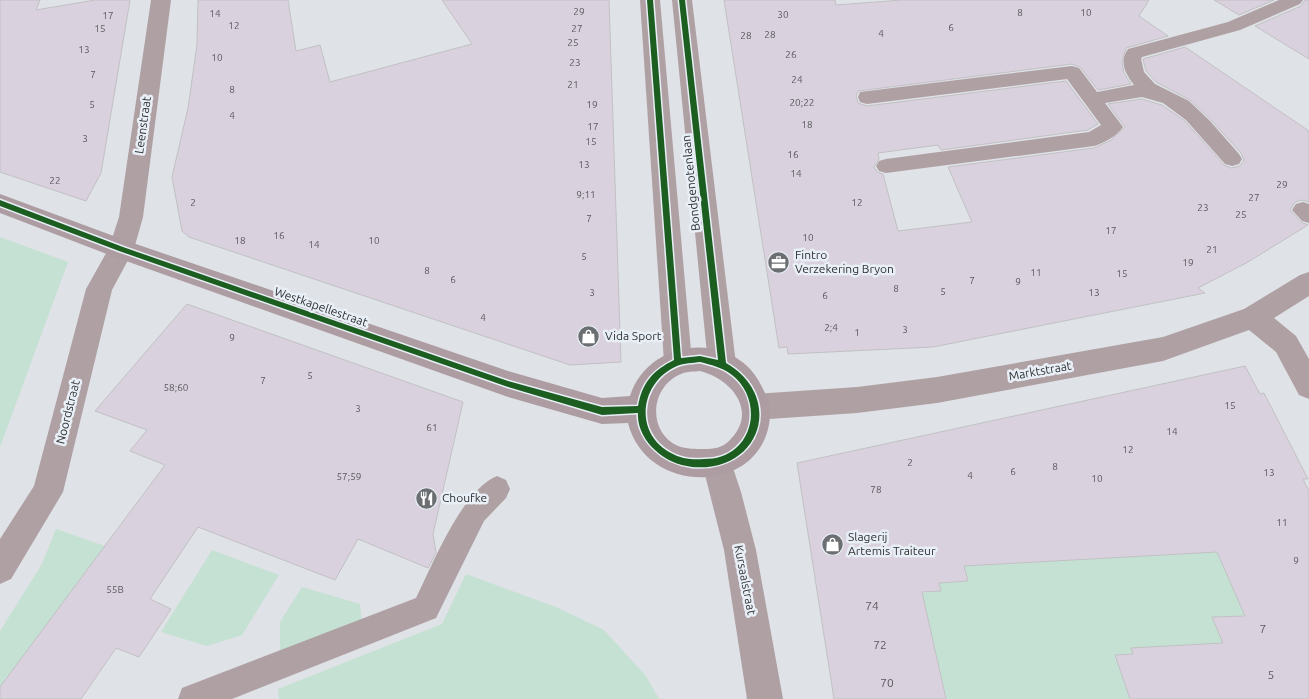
<svg xmlns="http://www.w3.org/2000/svg" width="1309" height="699" viewBox="0 0 1309 699" font-family="Ubuntu,sans-serif">
<rect width="100%" height="100%" fill="#dfe2e6"/>
<g fill="#c5e1d3">
<polygon points="0,237 68,262 0,447"/>
<polygon points="1149,465 1275,614 1213,617 1224,645 1115,655 1130,699 946,699 922,593 941,591 939,583 968,581 964,566 1179,554"/>
<polygon points="56,529 105,546 12,671 4,680 11,684 0,699 0,631 42,564"/>
<polygon points="212,550 279,575 242,635 207,646 161,632"/>
<polygon points="466,574 556,607 604,630 646,676 659,699 279,699 278,689 442,624"/>
<polygon points="302,587 360,604 362,622 280,652 280,622"/>
</g>
<g fill="#dad1de" stroke="#c1c1c4">
<polygon points="0,0 40,0 36,10 95,0 130,0 101,173 86,201 0,172"/>
<polygon points="198,0 288,0 296,51 320,45 330,82 472,44 442,0 609,0 621,362 570,365 189,237 182,231 172,177 188,108 197,45"/>
<polygon points="724,0 835,0 836,5 902,0 1149,0 1139,16 1168,36 1126,48 1122,63 1124,73 1131,84 1098,90 1080,67 1072,64 858,91 856,96 858,103 867,106 1066,81 1098,124 1088,130 941,150 938,145 878,153 879,159 874,167 877,172 883,174 898,231 972,222 948,167 1094,148 1111,140 1125,127 1108,104 1142,99 1162,105 1185,121 1224,165 1231,168 1240,166 1244,160 1241,153 1211,120 1190,100 1156,82 1146,71 1143,59 1185,47 1309,131 1309,202 1302,200 1295,202 1290,210 1301,222 1308,225 1248,262 1198,288 1205,293 933,347 788,354 787,347 779,348"/>
<polygon points="1214,0 1274,0 1239,15"/>
<polygon points="1305,0 1309,0 1309,59 1255,26 1301,6"/>
<polygon points="187,304 463,402 433,534 436,553 428,568 358,539 335,580 198,527 150,599 171,609 139,657 116,648 81,699 0,699 0,687 165,465 130,451 147,430 95,411"/>
<polygon points="1245,366 1260,394 1264,393 1308,479 1303,479 1309,491 1309,699 1130,699 1115,655 1133,654 1131,648 1223,643 1212,617 1245,616 1217,552 964,566 968,581 939,583 941,591 922,592 946,699 834,699 797,463"/>
</g>
<g fill="none" stroke-linecap="round" stroke-linejoin="round">
<g fill="#afa0a4" fill-rule="evenodd">
<path d="M1279 0H1303L1300 4 1240 30 1142 57 1141 59 1144 72 1155 84 1189 101 1210 121 1239 154 1242 159 1239 164 1232 166 1225 164 1186 120 1163 103 1142 97 1105 103 1123 127C1117 136 1104 143 1094 146L886 173 879 171 876 166 879 161 886 159 1089 132 1101 125 1067 79 867 104 860 102 858 97 860 92 1072 66 1079 68 1097 92 1134 85C1125 73 1119 62 1128 49L1228 22Z"/>
<polygon points="1303,202 1309,204 1309,223 1302,221 1292,210 1296,204"/>
<path d="M497 476 506 480 510 489 506 498 484 521 436 618 232 699H178L182 688 416 598C433 564 462 490 497 476Z"/>
</g>
<g fill="#afa0a4" fill-rule="evenodd">
<polygon points="151,0 171,0 143,217 134,249 112,290 63,492 11,579 0,584 0,539 34,486 86,289 109,248 119,217"/>
<polygon points="640,0 660,0 692,362 688,371 678,374 668,371 664,362"/>
<polygon points="672,0 692,0 736,364 732,373 722,376 712,373 708,364"/>
<polygon points="1309,272 1309,296 1274,318 1296,336 1309,359 1309,399 1299,395 1276,352 1249,330 1163,361 937,403 857,413 756,420 746,416 742,407 746,398 756,394 857,387 937,377 1163,337 1244,309 1300,275"/>
<polygon points="717,449 728,453 741,492 756,550 783,699 747,699 724,550 702,463 706,453"/>
</g>
<path fill="#ad9da3" fill-rule="evenodd" d="M0 194 130 242 508 371 602 398 630 396C649 336 736 330 762 387 767 396 770 406 770 416 765 495 647 498 628 423L602 424 508 397 112 256 0 213ZM700 371C732 379 759 412 729 441 722 448 714 449 704 449 696 449 686 449 678 446 646 431 651 386 681 374 687 371 694 372 700 371Z"/>
<defs>
<path id="cycleway" d="M647 0H653L681 358 700 356 718 360 679 0H685L726 363C785 397 761 473 692 467 678 465 665 460 655 450 645 441 637 427 638 413L602 415 508 387 119 251 0 206V200L123 247 508 381 602 407 638 406C642 382 654 370 674 360ZM700 362C711 365 722 367 732 375 755 393 758 428 736 448 727 456 716 459 704 459 693 460 681 459 671 453 633 433 640 382 677 366 684 363 693 363 700 362Z"/>
</defs>
<use href="#cycleway" stroke="#e9eff6" stroke-width="3"/>
<use href="#cycleway" fill="#1b5e20" fill-rule="evenodd"/>
</g>
<defs>
<symbol id="office-disc" viewBox="-11 -11 22 22"><circle r="9.5" fill="#6c6f72" stroke="#e9eff6"/><path d="M-6-3h4V-5.5h4V-3h4V5H-6ZM-1-4.5V-3h2v-1.5ZM-6 0V1H6V0Z" fill="#fff"/></symbol>
<symbol id="shop-disc" viewBox="-11 -11 22 22"><circle r="9.5" fill="#6c6f72" stroke="#e9eff6"/><path d="M-5-2.5h2.3a2.7 3.5 0 0 1 5.4 0H5L5.5 6h-11ZM-1.5-2.5h3a1.5 2.3 0 0 0-3 0Z" fill="#fff"/></symbol>
<symbol id="restaurant-disc" viewBox="-11 -11 22 22"><circle r="9.5" fill="#6c6f72" stroke="#e9eff6"/><path d="M-5-6h1v4h1v-4h1v4h1v-4h1v5L-1.5 .5V6h-2V.5L-5-1ZM5-6V6H3V1.5H1.5Q1.5-4 5-6Z" fill="#fff"/></symbol>
</defs>
<g fill-rule="evenodd">
<use href="#office-disc" x="766" y="250" width="25" height="25"/>
<use href="#shop-disc" x="576" y="324" width="25" height="25"/>
<use href="#restaurant-disc" x="414" y="486" width="25" height="25"/>
<use href="#shop-disc" x="820" y="532" width="25" height="25"/>
</g>
<g text-anchor="middle" stroke-width="5" stroke-linejoin="round" paint-order="stroke">
<g font-size="10" fill="#5a5a5e">
<text x="579" y="15">29</text>
<text x="1020" y="16">8</text>
<text x="1086" y="16">10</text>
<text x="215" y="17">14</text>
<text x="783" y="18">30</text>
<text x="108" y="19">17</text>
<text x="234" y="29">12</text>
<text x="951" y="31">6</text>
<text x="100" y="32">15</text>
<text x="577" y="32">27</text>
<text x="881" y="37">4</text>
<text x="770" y="38">28</text>
<text x="746" y="39">28</text>
<text x="573" y="46">25</text>
<text x="84" y="53">13</text>
<text x="791" y="58">26</text>
<text x="217" y="61">10</text>
<text x="575" y="66">23</text>
<text x="93" y="78">7</text>
<text x="797" y="83">24</text>
<text x="573" y="88">21</text>
<text x="232" y="93">8</text>
<text x="802" y="106">20;22</text>
<text x="92" y="108">5</text>
<text x="592" y="108">19</text>
<text x="232" y="119">4</text>
<text x="807" y="128">18</text>
<text x="593" y="130">17</text>
<text x="85" y="142">3</text>
<text x="591" y="145">15</text>
<text x="793" y="158">16</text>
<text x="584" y="168">13</text>
<text x="796" y="177">14</text>
<text x="55" y="184">22</text>
<text x="1282" y="188">29</text>
<text x="586" y="198">9;11</text>
<text x="1254" y="201">27</text>
<text x="193" y="206">2</text>
<text x="857" y="206">12</text>
<text x="1203" y="211">23</text>
<text x="1241" y="218">25</text>
<text x="589" y="222">7</text>
<text x="1111" y="234">17</text>
<text x="279" y="239">16</text>
<text x="808" y="241">10</text>
<text x="240" y="244">18</text>
<text x="374" y="244">10</text>
<text x="314" y="248">14</text>
<text x="1212" y="253">21</text>
<text x="584" y="260">5</text>
<text x="1188" y="266">19</text>
<text x="427" y="274">8</text>
<text x="1036" y="276">11</text>
<text x="1122" y="277">15</text>
<text x="453" y="283">6</text>
<text x="972" y="284">7</text>
<text x="1018" y="285">9</text>
<text x="896" y="292">8</text>
<text x="943" y="295">5</text>
<text x="592" y="296">3</text>
<text x="1094" y="296">13</text>
<text x="825" y="299">6</text>
<text x="483" y="321">4</text>
<text x="831" y="331">2;4</text>
<text x="905" y="333">3</text>
<text x="857" y="336">1</text>
<text x="232" y="341">9</text>
<text x="310" y="379">5</text>
<text x="263" y="384">7</text>
<text x="176" y="391">58;60</text>
<text x="1230" y="409">15</text>
<text x="358" y="412">3</text>
<text x="432" y="431">61</text>
<text x="1172" y="435">14</text>
<text x="1128" y="453">12</text>
<text x="910" y="466">2</text>
<text x="1055" y="470">8</text>
<text x="1013" y="475">6</text>
<text x="1269" y="476">13</text>
<text x="970" y="479">4</text>
<text x="349" y="480">57;59</text>
<text x="1097" y="482">10</text>
<text x="876" y="493">78</text>
<text x="1282" y="526">11</text>
<text x="1296" y="564">9</text>
<text x="115" y="593">55B</text>
</g>
<g font-size="12" fill="#2e3133" stroke="#e9eff6">
<text transform="translate(143 125) rotate(-82)" y="4">Leenstraat</text>
<text transform="translate(691 183) rotate(-96)" y="4">Bondgenotenlaan</text>
<text transform="translate(321 307) rotate(19)" y="4">Westkapellestraat</text>
<text transform="translate(1040 371) rotate(-10)" y="4">Marktstraat</text>
<text transform="translate(68 412) rotate(-76)" y="4">Noordstraat</text>
<text transform="translate(745 580) rotate(79)" y="4">Kursaalstraat</text>
</g>
<g font-size="12" fill="#2e3133" stroke="#e9eff6" text-anchor="start">
<text x="795" y="259">Fintro<tspan x="795" dy="14">Verzekering Bryon</tspan></text>
<text x="605" y="340">Vida Sport</text>
<text x="442" y="502">Choufke</text>
<text x="848" y="541">Slagerij<tspan x="848" dy="14">Artemis Traiteur</tspan></text>
</g>
<g font-size="12" fill="#5a5a5e">
<text x="872" y="610">74</text>
<text x="1263" y="633">7</text>
<text x="880" y="649">72</text>
<text x="1271" y="679">5</text>
<text x="887" y="687">70</text>
</g>
</g>
</svg>
